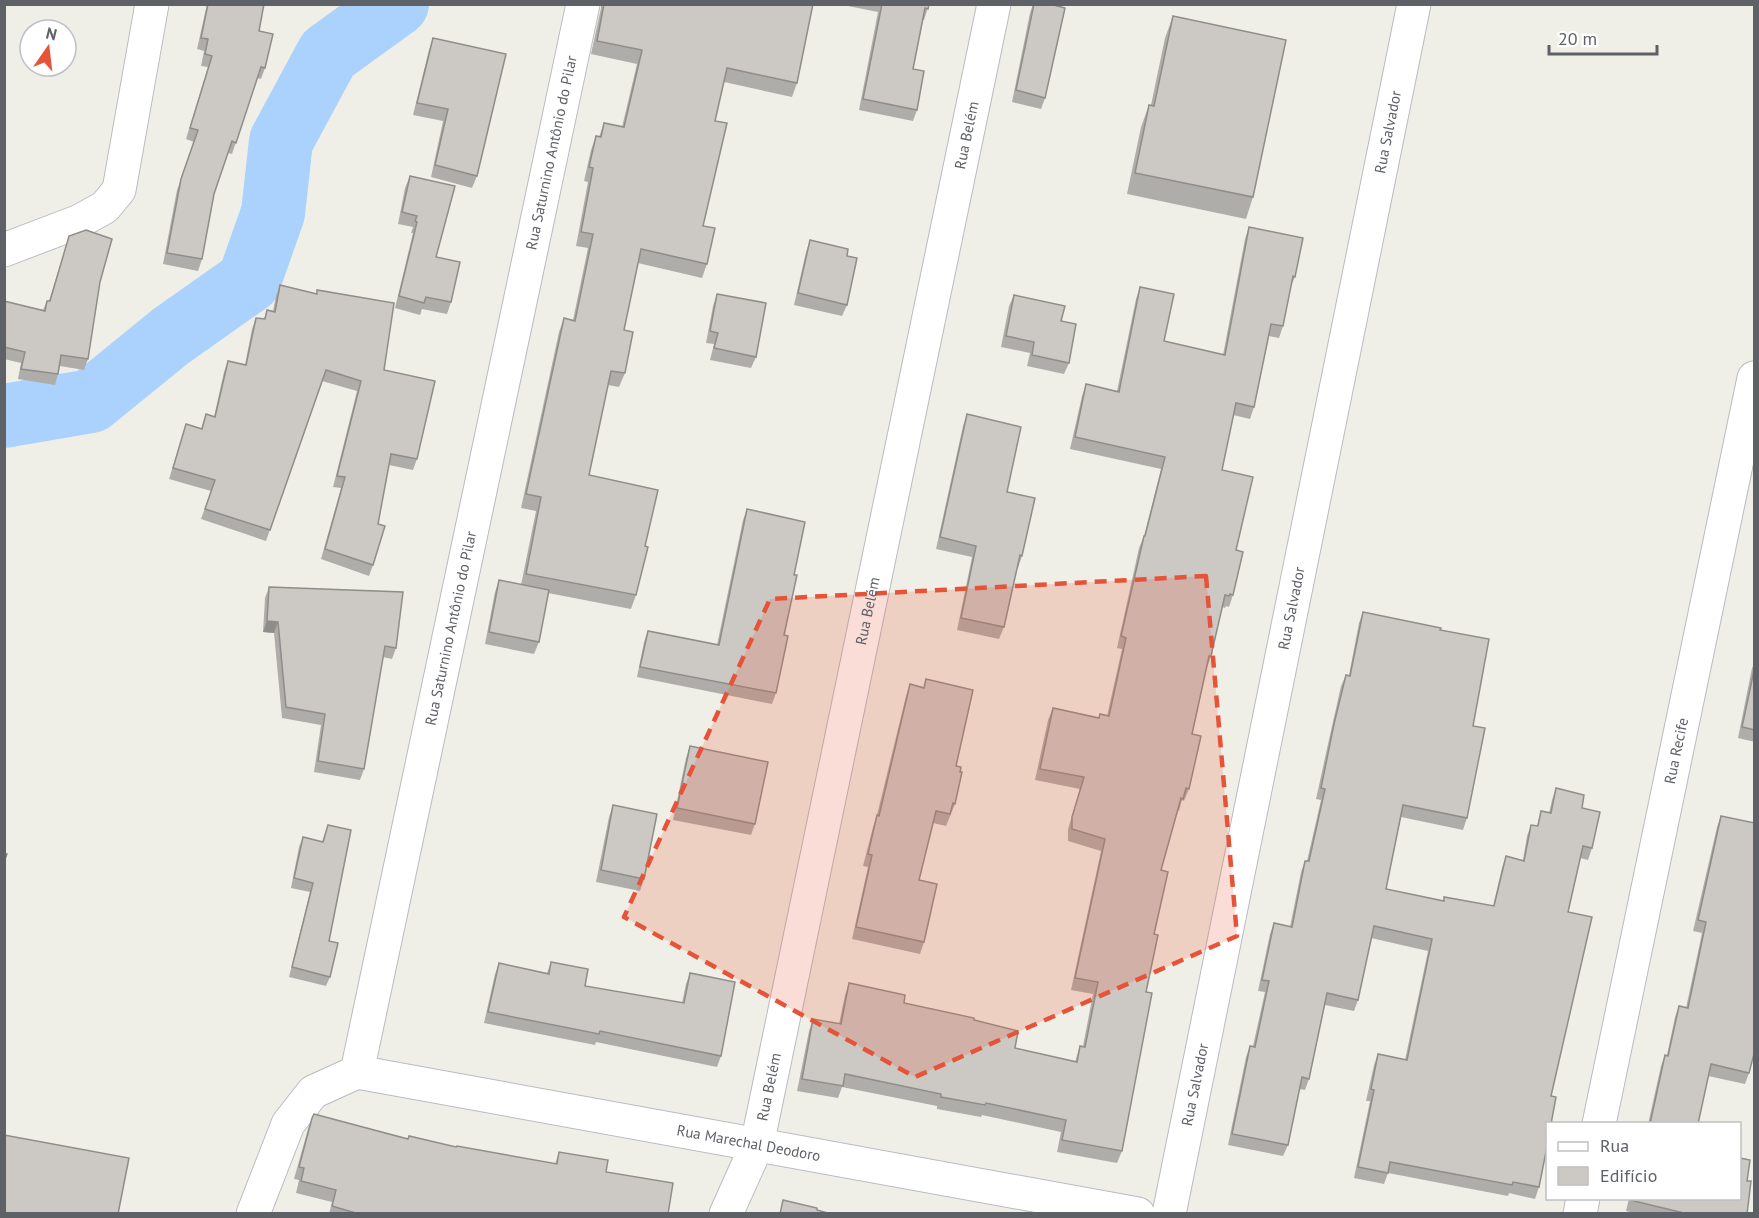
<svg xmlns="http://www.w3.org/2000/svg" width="1759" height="1218" viewBox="0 0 1759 1218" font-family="'PT Sans',sans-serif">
<rect width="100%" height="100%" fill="#f0efe7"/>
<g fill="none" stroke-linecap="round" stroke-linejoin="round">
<polyline stroke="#aad2fd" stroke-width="64" points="4,416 91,401 171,336 249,281 273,213 281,141 328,54 397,4"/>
<defs>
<g id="minor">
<polyline points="4,250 80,221 105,207 119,190 152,4"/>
<path id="s1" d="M357 1072 1138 1214"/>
<path id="s2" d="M1599 1124 1754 378"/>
<path id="s3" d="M253 1214 288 1124 313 1092 357 1072 583 4"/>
<path id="s4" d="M726 1214 757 1145 994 4"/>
<path id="s5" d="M1169 1214 1414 4"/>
<polyline points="1580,1214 1583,1198"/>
</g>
</defs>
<use href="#minor" stroke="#b9bbc0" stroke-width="35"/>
<use href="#minor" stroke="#fff" stroke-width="33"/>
</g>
<g fill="#afada9">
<polygon points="207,4 264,4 259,31 265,68 261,79 257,78 232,154 228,153 214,194 202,259 198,271 163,264 177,190 194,142 186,139 208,67 201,66 204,51 197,49"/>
<polygon points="601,4 813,4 797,83 792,97 724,82 715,121 703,226 707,264 702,278 638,263 624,330 625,373 619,387 608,385 589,475 645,546 636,595 631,609 548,593 539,642 534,654 485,644 495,592 499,580 521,585 536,511 521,508 559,332 564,318 573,320 588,248 576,246 588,182 584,181 591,150 596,136 599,137 604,123 622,127 637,64 591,54 601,8"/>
<polygon points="838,4 929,4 924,20 923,20 913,69 917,110 913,121 859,110 878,12"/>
<polygon points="1033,4 1050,4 1045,98 1041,109 1012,102 1030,13"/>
<polygon points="1173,16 1253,197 1246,219 1127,194 1141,127 1149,105 1151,105 1165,38"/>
<polygon points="433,38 477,176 472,188 431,177 443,121 413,115 429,50"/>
<polygon points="410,176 451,302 447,314 422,309 420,315 395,308 413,233 411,233 413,227 398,224 405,188"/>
<polygon points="1249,227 1295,277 1290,288 1283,326 1279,338 1269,336 1254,407 1250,419 1233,415 1222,470 1236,550 1233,595 1229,607 1226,606 1225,608 1222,607 1211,656 1207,668 1192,734 1189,789 1184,801 1182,800 1179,811 1178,810 1161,870 1154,934 1146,992 1122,1151 1117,1163 1057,1152 1061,1132 982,1115 981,1117 937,1109 937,1106 842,1087 838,1098 797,1091 809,1031 813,1019 839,1024 845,995 849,983 904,1003 974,1020 1015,1048 1075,1062 1080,1046 1083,1046 1093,994 1071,990 1101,851 1068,841 1068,829 1080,789 1035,780 1048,720 1053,708 1099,718 1100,714 1107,716 1122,649 1117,648 1139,548 1144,536 1161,469 1070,449 1082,396 1086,384 1117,391 1136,299 1140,287 1164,341 1223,355 1245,239"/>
<polygon points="69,236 100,282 88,359 84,370 60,366 58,374 55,385 18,379 21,363 4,359 4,301 43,310 47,301 49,301"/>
<polygon points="810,240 847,256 847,305 842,316 794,305 806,252"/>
<polygon points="280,285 316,294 317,290 384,370 417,459 413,470 389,465 378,524 373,565 369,576 321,559 341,488 333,487 357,391 322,381 266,541 201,519 211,491 169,479 186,424 201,429 206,414 214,417 224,372 228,361 245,365 252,329 256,318 264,319 267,310 273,311 276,296"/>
<polygon points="717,294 756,357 751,368 710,360 714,344 706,343 713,306"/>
<polygon points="1014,295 1061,321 1069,363 1064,374 1027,366 1030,353 1001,347 1009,306"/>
<polygon points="967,414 1007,492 1022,556 1018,568 1017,567 1004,627 999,639 957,630 972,557 936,549 963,426"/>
<polygon points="747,509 794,575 776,693 772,704 637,677 644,642 648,631 717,645 743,520"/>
<polygon points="269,587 396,648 392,659 383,657 364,769 360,780 314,772 321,725 282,718 274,633 263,632 265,598"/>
<polygon points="1363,612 1440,630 1473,726 1467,818 1463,830 1401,817 1386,889 1443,901 1444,897 1493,906 1502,868 1506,856 1523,860 1527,836 1531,825 1537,826 1541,811 1549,813 1552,800 1556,788 1582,808 1592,848 1588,860 1580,858 1568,912 1551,1096 1539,1187 1535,1199 1509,1193 1508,1196 1388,1173 1384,1184 1354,1178 1370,1101 1366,1101 1374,1065 1378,1054 1405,1060 1428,951 1371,938 1358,1000 1354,1011 1325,1005 1309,1079 1305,1090 1299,1089 1288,1145 1283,1156 1228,1145 1246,1057 1250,1046 1253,1046 1265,992 1258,991 1270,934 1274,923 1290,927 1301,872 1305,861 1307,861 1321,800 1316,799 1330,735 1341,686 1346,675 1349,675 1359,623"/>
<polygon points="1755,662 1755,742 1738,738 1752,668"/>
<polygon points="926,679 956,766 955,804 946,826 933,823 919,880 924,942 920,954 852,939 868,867 863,866 873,827 877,815 906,696 910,684 924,687"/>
<polygon points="690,746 755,824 751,835 673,820 686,758"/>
<polygon points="613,805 644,879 640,891 596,882 609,817"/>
<polygon points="1721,816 1749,1073 1745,1084 1708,1076 1698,1124 1648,1124 1661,1066 1665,1055 1667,1055 1675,1017 1679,1006 1686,1008 1702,933 1693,931 1717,827"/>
<polygon points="328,825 330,977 326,986 289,977 310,892 291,888 299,847 303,837 322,842"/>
<polygon points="551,962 585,986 682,1003 686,984 690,973 721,1056 717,1067 596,1042 595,1045 484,1023 495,974 499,963 547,973"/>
<polygon points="312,1118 408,1139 555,1164 559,1152 606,1172 668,1214 329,1214 332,1202 296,1193 299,1180 294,1179 308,1129"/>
<polygon points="1747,1181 1747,1214 1638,1214 1626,1211 1629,1198 1740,1198"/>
</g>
<polygon fill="#8f8d89" points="267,621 278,622 274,633 263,632"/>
<g fill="#ccc9c4" stroke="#8f8d89" stroke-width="1.5">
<polygon points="208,4 264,4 259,31 273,34 265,68 261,67 236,143 232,141 214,194 202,259 167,253 181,179 198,130 190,128 212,56 205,54 208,39 201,38"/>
<polygon points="604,4 813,4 797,83 727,68 715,121 727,123 703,226 715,228 707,264 641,249 624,330 633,332 625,373 611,371 589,475 658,490 645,546 648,547 636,595 526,574 541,497 526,494 564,318 575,321 593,234 581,232 593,168 589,167 596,136 601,137 604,123 624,127 642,50 597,41"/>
<polygon points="882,4 929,4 928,9 925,8 913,69 924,71 917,110 863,99"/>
<polygon points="1034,4 1050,4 1065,8 1045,98 1016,90"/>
<polygon points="1173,16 1286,40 1253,197 1135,173 1149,105 1154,106"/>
<polygon points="433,38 506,54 477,176 435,165 448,109 417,103"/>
<polygon points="410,176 455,186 436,257 460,262 451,302 426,297 424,303 399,296 417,222 415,221 417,216 402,212"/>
<polygon points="1249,227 1303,238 1295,277 1293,276 1283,326 1271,324 1254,407 1236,403 1222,470 1253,477 1236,550 1243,552 1233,595 1230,594 1229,596 1225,595 1211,656 1209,656 1192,734 1201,736 1189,789 1186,788 1183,799 1181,798 1161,870 1168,872 1154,934 1158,935 1146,992 1152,993 1122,1151 1062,1140 1066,1120 986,1103 985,1105 941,1097 941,1094 845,1074 843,1086 802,1079 813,1019 841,1024 849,983 905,995 904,1003 974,1018 974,1020 1018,1031 1015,1048 1077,1062 1080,1046 1085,1047 1098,982 1075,978 1105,839 1072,829 1072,817 1084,777 1040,769 1053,708 1099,718 1100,714 1109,716 1126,638 1121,636 1144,536 1145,536 1165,457 1075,437 1086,384 1119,392 1140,287 1174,294 1164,341 1225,355"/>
<polygon points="86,230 112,239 100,282 88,359 61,355 58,374 21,369 25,352 4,347 4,301 45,311 47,301 50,301 69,236"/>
<polygon points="810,240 848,249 847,256 857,258 847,305 798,293"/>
<polygon points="280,285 317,294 317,290 394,303 384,370 435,381 417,459 391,454 378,524 385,526 373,565 325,549 345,477 337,476 361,381 326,370 270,530 205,509 215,480 173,468 186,424 202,429 206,414 215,417 228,361 246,365 256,318 265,319 267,310 275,312"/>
<polygon points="717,294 766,303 756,357 714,348 718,333 710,331"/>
<polygon points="1014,295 1065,306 1061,321 1076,324 1069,363 1032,355 1034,342 1006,336"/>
<polygon points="967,414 1021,427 1007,492 1035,498 1022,556 1020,555 1004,627 961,618 976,546 940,537"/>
<polygon points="747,509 805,522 794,575 797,575 784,635 788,636 776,693 640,667 648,631 719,645"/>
<polygon points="499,580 549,590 539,642 489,632"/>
<polygon points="269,587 403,592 396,648 385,646 364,769 318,761 325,714 286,707 278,622 267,621"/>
<polygon points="1363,612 1441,628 1440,630 1489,639 1473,726 1485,728 1467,818 1403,805 1386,889 1444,901 1444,897 1494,906 1506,856 1524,861 1531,825 1538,826 1541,811 1551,813 1556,788 1584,795 1582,808 1600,812 1592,848 1583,846 1568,912 1592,917 1551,1096 1556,1097 1551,1124 1548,1124 1548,1142 1539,1187 1513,1182 1512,1185 1390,1162 1388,1173 1358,1167 1374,1090 1371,1089 1378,1054 1407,1060 1432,939 1374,926 1358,1000 1327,993 1309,1079 1302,1077 1288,1145 1232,1134 1250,1046 1255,1047 1269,981 1262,980 1274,923 1292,927 1305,861 1309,861 1325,789 1321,788 1334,724 1346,675 1350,676"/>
<polygon points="1755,666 1755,730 1742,727"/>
<polygon points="926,679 973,690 956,766 961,767 960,772 962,772 955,804 953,803 950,814 936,811 919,880 937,884 924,942 856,927 872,855 868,854 877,815 879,816 910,684 924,688"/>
<polygon points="690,746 768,762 755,824 677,808"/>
<polygon points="613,805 657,814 644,879 601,870"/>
<polygon points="1721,816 1755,823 1755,1050 1749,1073 1711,1064 1698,1124 1650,1124 1665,1055 1668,1056 1679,1006 1688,1008 1706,922 1698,920"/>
<polygon points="328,825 351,830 329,941 338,943 330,977 292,967 313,883 294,878 303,837 323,842"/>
<polygon points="4,853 7,854 4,862"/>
<polygon points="551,962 588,969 585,986 684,1003 690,973 735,982 721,1056 600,1031 599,1034 488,1012 499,963 549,974"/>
<polygon points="314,1114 408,1139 409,1136 456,1147 457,1146 557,1164 559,1152 608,1160 606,1172 673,1183 668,1214 359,1214 332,1206 336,1190 301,1181 304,1168 299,1167 312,1118"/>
<polygon points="4,1135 129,1158 118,1214 4,1214"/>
<polygon points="1740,1158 1750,1160 1747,1181 1751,1181 1747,1214 1688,1214 1630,1200 1631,1198 1740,1198"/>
<polygon points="783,1200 817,1208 817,1210 831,1214 780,1214"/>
</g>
<path fill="#e55438" fill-opacity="0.2" stroke="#e55438" stroke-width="4.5" stroke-dasharray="12 8" stroke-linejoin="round" d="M1206 576 1237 936 915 1077 624 917 770 599Z"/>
<g text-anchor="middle" stroke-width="4.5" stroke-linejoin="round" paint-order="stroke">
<g font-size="15" fill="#5e6166" stroke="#fff">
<text dy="5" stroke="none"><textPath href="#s5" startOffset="1104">Rua Salvador</textPath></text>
<text dy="5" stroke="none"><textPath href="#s4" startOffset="1107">Rua Belém</textPath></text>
<text dy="5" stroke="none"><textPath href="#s3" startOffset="1125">Rua Saturnino Antônio do Pilar</textPath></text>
<text dy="5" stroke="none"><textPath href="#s5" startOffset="618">Rua Salvador</textPath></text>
<text dy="5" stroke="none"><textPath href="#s4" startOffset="621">Rua Belém</textPath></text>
<text dy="5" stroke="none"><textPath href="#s3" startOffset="639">Rua Saturnino Antônio do Pilar</textPath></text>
<text dy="5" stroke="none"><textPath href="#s2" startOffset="381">Rua Recife</textPath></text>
<text dy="5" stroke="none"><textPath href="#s5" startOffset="132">Rua Salvador</textPath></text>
<text dy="5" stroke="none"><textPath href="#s4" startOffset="135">Rua Belém</textPath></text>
<text dy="5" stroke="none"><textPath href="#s1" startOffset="398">Rua Marechal Deodoro</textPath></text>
</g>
</g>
<rect width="1759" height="1218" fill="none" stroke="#5e6166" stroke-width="12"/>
<rect x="1546" y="1122" width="195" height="78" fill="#ffffff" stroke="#bfc0c2" stroke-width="1.5"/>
<rect x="1558" y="1142" width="30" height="9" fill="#ffffff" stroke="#bfc0c2" stroke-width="1.5"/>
<text x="1600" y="1152" font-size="18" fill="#5e6166">Rua</text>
<rect x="1558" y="1167" width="30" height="18" fill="#ccc9c4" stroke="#bfc0c2" stroke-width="1.5"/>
<text x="1600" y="1182" font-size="18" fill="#5e6166">Edifício</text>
<g transform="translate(48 48) rotate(14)"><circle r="28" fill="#ffffff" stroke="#bfc0c2" stroke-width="1.5"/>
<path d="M0-4.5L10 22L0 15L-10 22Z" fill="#e55438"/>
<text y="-9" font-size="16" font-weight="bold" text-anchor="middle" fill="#5e6166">N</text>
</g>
<path d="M1549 45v9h108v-9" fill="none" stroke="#5e6166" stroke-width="3"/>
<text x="1558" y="45" font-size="18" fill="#5e6166" stroke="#ffffff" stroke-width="4.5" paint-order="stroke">20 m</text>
</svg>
